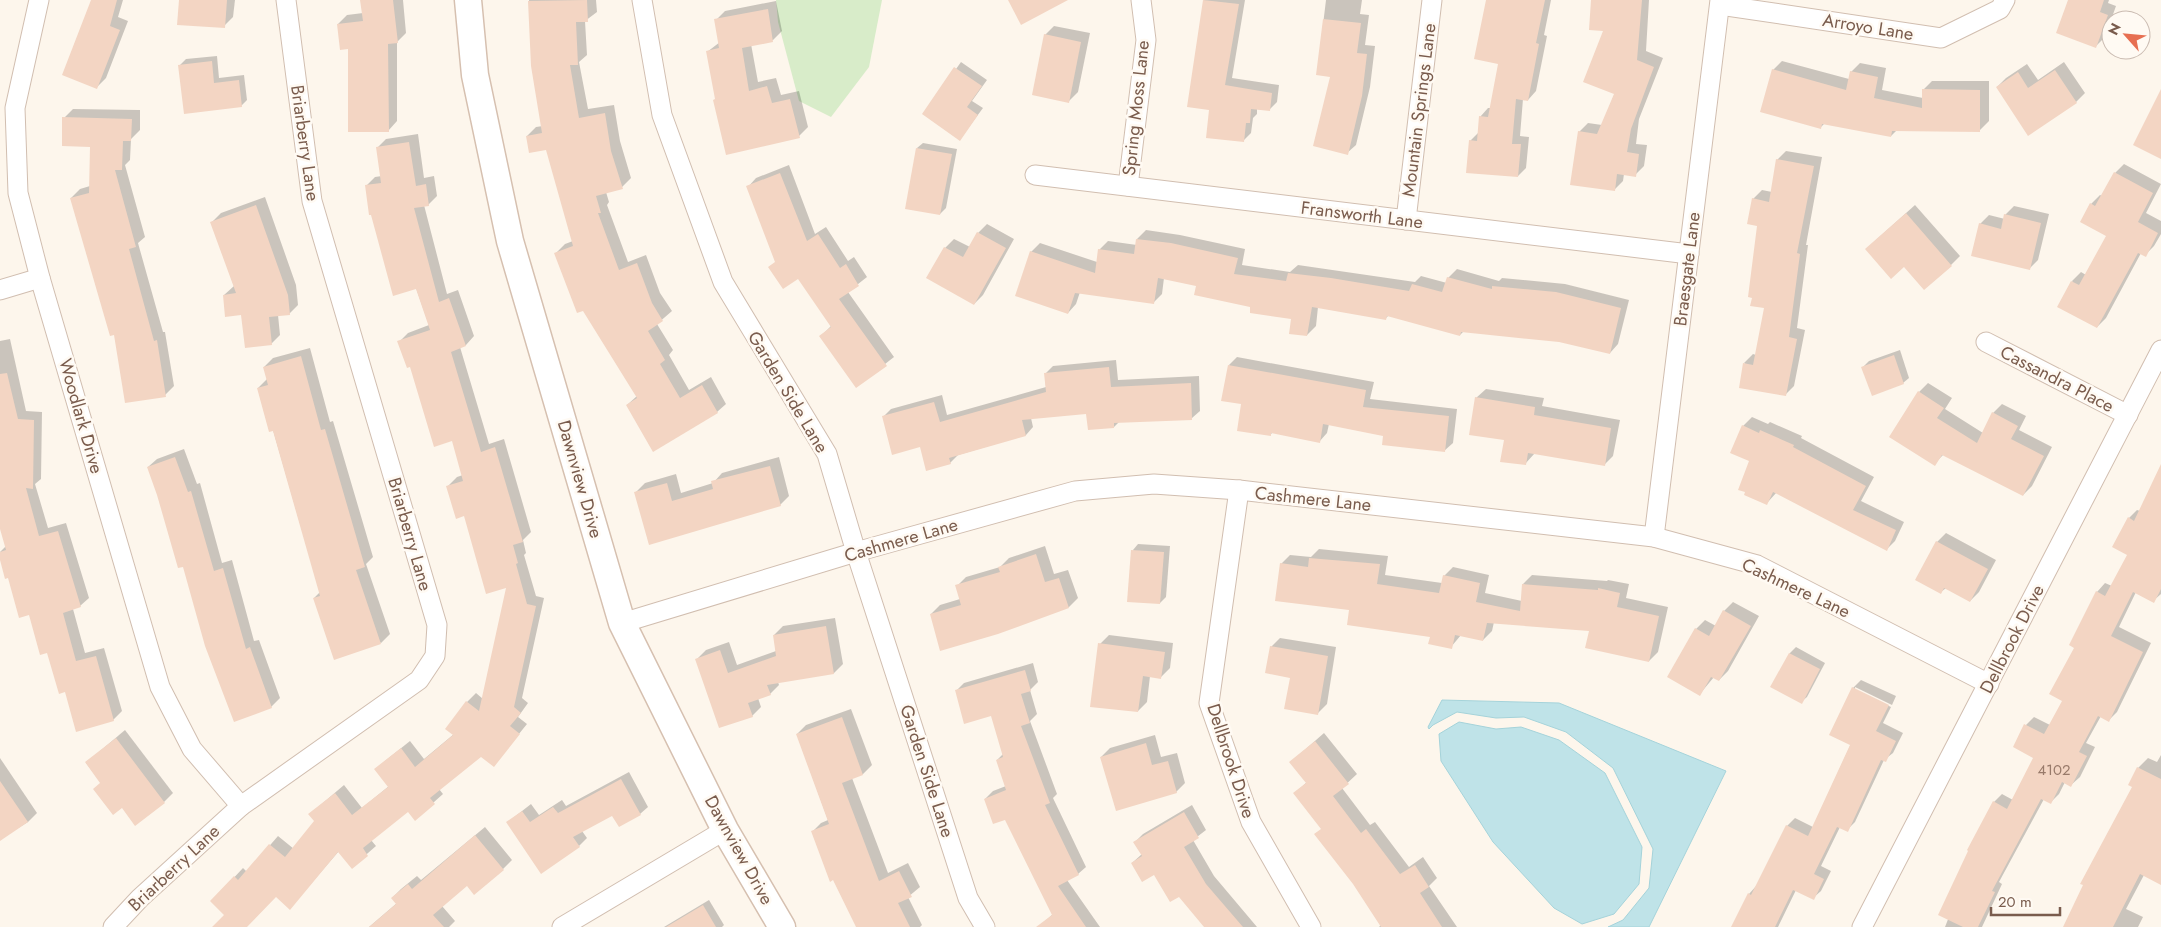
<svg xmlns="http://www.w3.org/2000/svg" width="2161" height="927" viewBox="0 0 2161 927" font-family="Jost,sans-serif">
<rect width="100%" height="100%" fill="#fdf6ec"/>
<polygon fill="#d8ecc9" points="776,0 882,0 869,67 831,117 799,101 778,22"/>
<g fill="#bfe3e8" stroke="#a5d3da">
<polygon points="1442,700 1559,703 1726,771 1649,927 1608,927 1623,920 1649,888 1653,849 1613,768 1566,732 1524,717 1496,718 1457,712 1433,725 1429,729 1428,727"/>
<polygon points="1459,722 1496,729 1521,727 1559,740 1605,773 1642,847 1639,884 1614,914 1582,924 1554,908 1493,842 1441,761 1439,734"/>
</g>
<g fill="#0003">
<polygon points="93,0 123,0 118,17 128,21 106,78 97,87"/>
<polygon points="180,0 235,0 233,17 224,26"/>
<polygon points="362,0 403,0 406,33 397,42 397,121 388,131 338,24 347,15 363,13"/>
<polygon points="529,0 596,0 597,12 585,21 587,55 579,62 588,109 614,105 620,141 631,178 622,187 606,192 609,202 607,205 628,262 646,255 660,293 672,311 657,324 673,350 669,355 689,390 711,377 726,404 717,412 627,405 637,396 556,253 565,244 573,241 547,149 527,136 536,127 543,126 532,65"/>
<polygon points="1204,0 1245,0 1232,78 1279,85 1277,102 1269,110 1257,109 1257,114 1253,118 1251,133 1243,141 1211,109 1188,106"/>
<polygon points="1326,0 1362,0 1360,14 1369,15 1365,45 1375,46 1370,87 1356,145 1347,153 1331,76 1317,74"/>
<polygon points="1488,0 1551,0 1544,35 1547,36 1536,91 1528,100 1523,99 1520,136 1529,137 1526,168 1518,176 1470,141 1479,132 1480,117 1488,108 1491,108 1499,62"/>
<polygon points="1592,0 1649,0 1646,51 1663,58 1639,119 1636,144 1647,145 1644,166 1635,175 1624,174 1623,181 1614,190 1579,132 1588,123 1602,125 1615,93 1605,30"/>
<polygon points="2069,0 2109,0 2108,3 2116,6 2105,37 2096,46"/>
<polygon points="776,1 782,31 773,40 751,44 758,82 776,78 781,95 799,91 808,127 799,136 716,98 707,52 720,42 716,20 725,11"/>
<polygon points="1054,26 1090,33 1078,92 1069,101 1045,35"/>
<polygon points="217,56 219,78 244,75 247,100 241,106 180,65 186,59"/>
<polygon points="1782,61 1849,79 1851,72 1860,63 1886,68 1882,90 1923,98 1923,90 1932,81 1989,81 1989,121 1980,130 1897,130 1891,136 1825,123 1821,127 1773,70"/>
<polygon points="961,62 987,80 972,101 983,108 960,139 924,114"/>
<polygon points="2064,62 2085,93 2076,102 1997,87 2006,78 2027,64 2038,80"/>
<polygon points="73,109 140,110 140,130 131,139 130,160 125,165 145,237 138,243 163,332 165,332 174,386 165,395 115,334 71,198 80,189 90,186 91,146 64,118"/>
<polygon points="418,134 424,178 434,176 437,196 428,205 424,205 447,294 458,290 474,336 466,345 460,347 489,444 504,439 531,532 523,540 526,553 524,555 536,596 544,598 522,698 528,703 518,717 527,724 494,765 481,756 439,789 443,794 415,819 408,810 371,840 376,846 352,867 339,851 290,908 276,896 246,927 214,927 226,915 212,901 243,868 247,872 278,836 294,849 316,821 310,814 344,785 362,808 389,786 376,769 385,761 410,741 424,759 454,734 467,702 476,693 483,699 508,586 448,486 457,477 463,475 453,440 399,342 408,333 429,325 416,288 366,186 375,177 382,176 377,148 386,139"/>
<polygon points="923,143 957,149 946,208 940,214 917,148"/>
<polygon points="1786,151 1822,157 1806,245 1808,245 1797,328 1805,330 1794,386 1785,395 1744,363 1753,354 1756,355 1765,307 1759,224 1753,199 1762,190 1772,192 1777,160"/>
<polygon points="2124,164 2161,184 2146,213 2161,221 2161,234 2154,246 2145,255 2141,253 2106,318 2097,327 2072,281 2081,272 2086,275 2108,235 2091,204 2100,195 2102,196 2115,173"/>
<polygon points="789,165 815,234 826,227 848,261 854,257 867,277 848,292 894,357 857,386 821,336 831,326 799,277 776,261 748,187 756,178"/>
<polygon points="265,197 296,285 298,305 289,314 278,315 280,335 271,344 224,295 234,286 212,222 221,213"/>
<polygon points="1915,205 1960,256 1951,265 1904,265 1876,240"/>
<polygon points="2014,206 2049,214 2038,260 2029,269 1980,224 1989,215 2005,219 2005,215"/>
<polygon points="987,224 1014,239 983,295 974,304 945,248 954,239 970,247 978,233"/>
<polygon points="1146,230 1180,235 1245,249 1242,265 1290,272 1298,265 1415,282 1421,276 1447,283 1448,278 1457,269 1499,281 1502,278 1565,284 1629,300 1618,344 1610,353 1559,341 1464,331 1460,335 1389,315 1386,318 1318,307 1316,326 1307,335 1292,318 1252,307 1198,285 1164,278 1162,294 1153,303 1080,292 1076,304 1068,313 1031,252 1040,243 1097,262 1099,250 1108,241 1137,245 1137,239"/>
<polygon points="10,339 26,411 42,412 41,479 35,484 48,528 66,523 89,598 80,606 73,609 85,653 104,648 122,711 113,720 65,691 30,614 9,576 0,556 0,552 6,546 0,524 0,341"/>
<polygon points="310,348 330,422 333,421 373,557 366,564 390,634 381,643 314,598 320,592 273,430 258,388 267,379 264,367 273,358"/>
<polygon points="1900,350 1909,378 1903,383 1863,367 1869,361"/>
<polygon points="1237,357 1374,382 1370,399 1457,409 1453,443 1444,451 1384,435 1329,424 1327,433 1319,442 1273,432 1270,435 1229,365"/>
<polygon points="1116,360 1118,380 1199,376 1200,411 1192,418 1119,422 1114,427 1087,413 1031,418 1033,427 1026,435 958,455 950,463 921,446 883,417 891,409 942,395 947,415 1046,387 1045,374 1053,366"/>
<polygon points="1928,383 1952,398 1945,409 1983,433 1993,413 2002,404 2026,416 2019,430 2052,447 2032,486 2023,495 1944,454 1934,464 1919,392"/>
<polygon points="1486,389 1544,398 1542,406 1620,420 1613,456 1604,465 1535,453 1525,464 1476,398"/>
<polygon points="1752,417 1768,424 1770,422 1802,436 1801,438 1874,477 1861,501 1904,522 1895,541 1887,549 1777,492 1767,503 1750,460 1743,426"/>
<polygon points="184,449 197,484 200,483 222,563 232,560 254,641 259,640 280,698 271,707 158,494 148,467 157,459"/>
<polygon points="779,457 789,496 780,505 649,543 636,492 645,483 676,474 681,493 713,483 722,473"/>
<polygon points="2161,467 2161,594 2153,601 2136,592 2119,627 2151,643 2117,712 2109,720 2101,716 2086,743 2095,747 2080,777 2071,785 2065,782 2059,794 2051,802 2044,799 1999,882 2002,884 1982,927 1945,927 1994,802 2002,794 2013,800 2035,757 2026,725 2034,717 2050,725 2064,700 2076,647 2097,592 2105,583 2112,586 2129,555 2129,518 2137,510 2140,511"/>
<polygon points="1946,533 1996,560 1979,592 1970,601 1946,588 1941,592 1937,542"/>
<polygon points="1138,544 1170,546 1166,597 1160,603 1133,550"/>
<polygon points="1045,546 1054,574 1068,570 1078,598 1069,607 997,633 931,614 940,605 960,599 957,586 966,577 1000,567 1009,558"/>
<polygon points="1319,549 1388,556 1385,575 1442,583 1444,576 1453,567 1489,575 1485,593 1522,601 1523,584 1532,575 1607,581 1608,580 1629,584 1626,598 1668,607 1658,652 1649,661 1590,630 1494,622 1492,631 1483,640 1461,635 1451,647 1431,636 1350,609 1281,564 1290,555 1311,557"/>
<polygon points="1733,602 1759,616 1728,671 1719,680 1714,677 1699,695 1696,629 1705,620 1716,626 1724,611"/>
<polygon points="835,618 843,664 834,673 778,682 779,685 770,694 758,698 761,707 752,716 697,659 706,650 729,642 737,665 776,651 774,635 783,626"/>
<polygon points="1109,635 1173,643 1170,668 1161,677 1150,676 1147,702 1138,711 1100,644"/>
<polygon points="1280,638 1336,647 1327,704 1318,713 1271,647"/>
<polygon points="1796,647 1825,663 1807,697 1801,702 1772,687 1790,653"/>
<polygon points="1033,663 1038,682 1030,690 1037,714 1030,721 1057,794 1053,798 1086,867 1078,874 1067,880 1100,927 1045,927 1043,923 1053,914 1006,818 985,799 993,791 1006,786 997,760 1003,754 992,714 956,691 964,683"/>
<polygon points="1861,680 1896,696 1892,705 1855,687 1855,690 1891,707 1883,723 1903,733 1893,753 1884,760 1855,822 1847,830 1840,827 1821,866 1831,871 1821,891 1813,898 1796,890 1778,927 1733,927 1749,894 1757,885 1787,826 1795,818 1813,827 1851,744 1853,688"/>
<polygon points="851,709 872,765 863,774 852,778 888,873 908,863 920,887 908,897 922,925 920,927 857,927 812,832 821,823 828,820 797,734 806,725"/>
<polygon points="125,730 173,793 164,802 101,782 86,763"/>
<polygon points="1324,733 1357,774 1342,788 1370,825 1375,822 1409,867 1423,857 1437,878 1429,886 1457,927 1379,927 1381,925 1322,828 1295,793 1307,782 1291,762"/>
<polygon points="1155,735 1161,757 1177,753 1185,783 1176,792 1101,757 1110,748"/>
<polygon points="2161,755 2161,879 2144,875 2126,909 2143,917 2138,927 2065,927 2134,786 2138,768 2148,758 2157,762"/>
<polygon points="0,758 37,813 28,822 0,839"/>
<polygon points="629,772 648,807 640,814 613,814 582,831 587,838 579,846 508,822 531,804 539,815 562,800 566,806"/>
<polygon points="1192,805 1206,830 1193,840 1214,876 1257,927 1206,927 1180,895 1155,873 1132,863 1142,854 1135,842 1143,834"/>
<polygon points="485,827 512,860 503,869 467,885 442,906 455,921 449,927 369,927 397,903 392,898 401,889 417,876 421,880"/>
<polygon points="709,900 724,925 722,927 664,927"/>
</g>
<g fill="#f3d5c3">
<polygon points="91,0 117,0 110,26 120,30 97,89 62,75"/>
<polygon points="179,0 227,0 225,28 177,25"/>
<polygon points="360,0 393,0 398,43 388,44 389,132 348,132 348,49 340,50 337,24 363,21"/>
<polygon points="587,0 588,22 576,22 578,65 570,65 579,118 605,113 611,151 623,189 596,196 601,213 598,213 619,270 637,263 652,303 663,321 648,331 665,360 660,364 680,398 702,385 718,413 653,452 626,405 637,398 583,311 577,313 554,253 573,246 546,150 529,153 526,136 542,133 531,66 528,1"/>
<polygon points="1008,0 1068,0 1021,25"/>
<polygon points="1203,0 1239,4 1225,85 1272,93 1270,111 1251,109 1250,123 1246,123 1244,142 1206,138 1209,110 1187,107"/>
<polygon points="1486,0 1545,0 1536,43 1539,44 1528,101 1516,99 1512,144 1521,144 1518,177 1466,173 1469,140 1477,141 1479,116 1488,117 1498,64 1474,59"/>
<polygon points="1591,0 1642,0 1637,60 1654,67 1631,129 1627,152 1639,154 1636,177 1617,174 1615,191 1570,185 1578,131 1597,134 1614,94 1583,82 1603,31 1589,30"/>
<polygon points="2068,0 2104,0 2100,12 2108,15 2096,48 2056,33"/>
<polygon points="768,9 773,42 742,48 749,91 767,86 772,103 790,99 800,138 726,155 713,100 715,99 706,51 719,48 714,19"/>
<polygon points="1323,19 1361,23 1357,53 1367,54 1362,96 1348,155 1313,146 1330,77 1316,75"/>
<polygon points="1044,34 1081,42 1069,103 1032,95"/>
<polygon points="212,61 214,83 239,80 242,107 184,114 178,65"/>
<polygon points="954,67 982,86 967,107 978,115 960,141 922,114"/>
<polygon points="1772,69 1846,90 1850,71 1878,77 1874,98 1922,108 1922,89 1980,90 1980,132 1892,131 1891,137 1822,124 1821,129 1760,112"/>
<polygon points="2055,70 2077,103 2028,136 1996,87 2018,72 2028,88"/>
<polygon points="2161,89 2161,159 2133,145"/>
<polygon points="62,117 132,119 131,141 123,141 122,170 115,170 136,247 129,249 154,341 157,340 166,397 125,403 114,335 110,336 70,198 89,193 90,147 62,146"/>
<polygon points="409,142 416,186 426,184 429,206 414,208 439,302 449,298 466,346 451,352 481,452 495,447 523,542 513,545 518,563 516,564 527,604 536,606 514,707 521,713 510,726 520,734 494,767 481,757 430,798 435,804 415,821 408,812 363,848 368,856 352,869 338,852 290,910 276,897 247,927 212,927 224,915 210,901 234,876 238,880 269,844 285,857 314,821 308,814 335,793 352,815 388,787 374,769 401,748 415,767 453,735 445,729 466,701 479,711 506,588 486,594 464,516 456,519 446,486 463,481 452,441 434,447 410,367 407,368 397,341 430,330 416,289 393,296 371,215 369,215 365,185 381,183 376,147"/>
<polygon points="916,148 952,154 940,215 905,209"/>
<polygon points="1776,159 1814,166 1797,253 1800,254 1789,337 1797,339 1786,396 1739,388 1743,363 1753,365 1764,308 1750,306 1752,298 1748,297 1757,226 1747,224 1752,198 1769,202"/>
<polygon points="2114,172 2153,193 2138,222 2158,233 2146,257 2138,253 2097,328 2057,307 2071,281 2079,285 2106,236 2080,222 2090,203 2095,206"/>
<polygon points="780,173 807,241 818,234 840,268 846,264 859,286 839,299 887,366 856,388 819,336 831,327 798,279 783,289 768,267 775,262 746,186"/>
<polygon points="256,205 288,295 290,315 269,317 272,345 245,348 241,315 225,317 223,295 236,293 210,222"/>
<polygon points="1906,213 1952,266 1924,290 1904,267 1891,279 1865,249"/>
<polygon points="2004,214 2041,223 2030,270 1971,256 1979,223 2001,229"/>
<polygon points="977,232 1006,248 974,305 926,278 944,247 963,257"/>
<polygon points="1136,239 1171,243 1238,258 1234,274 1286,281 1288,273 1331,278 1409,291 1412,284 1442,292 1447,277 1492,289 1492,286 1556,292 1621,308 1610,354 1559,342 1461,332 1460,336 1387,316 1386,320 1312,307 1307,336 1289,334 1291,319 1250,313 1250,307 1194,295 1196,286 1158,278 1154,304 1075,293 1068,314 1015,296 1030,251 1095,273 1098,249 1134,254"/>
<polygon points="1894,355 1904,384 1872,396 1861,367"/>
<polygon points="301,356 321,430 325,429 365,567 356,570 381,644 334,660 313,598 320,596 273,431 269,432 257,388 268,385 263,367"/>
<polygon points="1228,365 1366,390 1363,407 1449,416 1445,452 1382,445 1383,436 1323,424 1320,443 1271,433 1271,436 1237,431 1241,404 1221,401"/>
<polygon points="1109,367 1111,387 1191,383 1192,420 1114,423 1114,428 1088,430 1086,414 1022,420 1026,436 949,458 951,464 926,471 920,447 892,455 882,416 934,402 940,422 1046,392 1044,373"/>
<polygon points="7,373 18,419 34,420 33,489 26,488 39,536 58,531 81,607 63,613 76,661 96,656 114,721 76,732 65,692 59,694 47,653 40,655 29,615 19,618 8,578 5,579 0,560 0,552 6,550 0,529 0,374"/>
<polygon points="1918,391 1944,408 1937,418 1977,443 1992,412 2018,426 2011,439 2044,456 2023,496 1942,455 1935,466 1889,437"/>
<polygon points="1475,397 1535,407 1534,415 1611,428 1605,466 1528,453 1526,465 1500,462 1504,440 1469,435"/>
<polygon points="1742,425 1759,433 1760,430 1794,445 1793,447 1866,486 1853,510 1896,530 1887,551 1773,492 1767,505 1744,495 1745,492 1738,490 1749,461 1730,453"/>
<polygon points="175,457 188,492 191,491 214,571 223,568 246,649 250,647 272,708 234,722 205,646 183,567 178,568 157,495 147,467"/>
<polygon points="2161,464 2161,589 2154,603 2133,592 2111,636 2143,652 2109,722 2098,716 2079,752 2087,756 2071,787 2062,782 2051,804 2041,799 1992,891 1995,892 1978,927 1963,927 1938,915 1968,851 1967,850 1993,801 2007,809 2033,758 2013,747 2024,724 2044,734 2062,701 2049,694 2074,648 2069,645 2096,591 2105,596 2127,555 2112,547 2128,517 2134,521"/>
<polygon points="770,466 781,506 649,545 634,492 667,483 672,501 713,489 711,481"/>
<polygon points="1936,541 1988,569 1970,602 1944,588 1941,594 1915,580"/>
<polygon points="1131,550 1164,552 1160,604 1127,602"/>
<polygon points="1036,554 1045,582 1059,578 1069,608 998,634 940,651 930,614 961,605 955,585 1000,572 998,567"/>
<polygon points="1309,558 1380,564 1377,584 1439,593 1443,575 1480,583 1476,602 1520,611 1522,584 1598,590 1598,588 1620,593 1617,607 1659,616 1649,662 1585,648 1589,631 1487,623 1483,641 1455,635 1452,649 1428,644 1430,637 1347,625 1349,610 1275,601 1280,563 1308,567"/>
<polygon points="1723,610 1751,626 1719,681 1711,677 1700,696 1667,677 1695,628 1709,636"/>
<polygon points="826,626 834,674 767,685 771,695 748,703 753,717 719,728 695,659 720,650 728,673 776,656 773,635"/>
<polygon points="1098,643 1165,652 1161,679 1143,676 1138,712 1090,707"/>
<polygon points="1270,646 1328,656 1318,715 1284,709 1290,678 1265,673"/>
<polygon points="1789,653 1820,669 1802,704 1770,687"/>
<polygon points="1025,670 1031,691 1021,694 1030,723 1021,726 1050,803 1045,805 1079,875 1058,886 1086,927 1036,927 1052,915 1005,820 993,824 984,799 1006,790 996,760 1003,757 991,716 964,724 955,690"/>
<polygon points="1852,687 1889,705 1876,731 1896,741 1886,762 1881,760 1848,832 1837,827 1814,874 1824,879 1814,900 1793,890 1775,927 1731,927 1748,893 1751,895 1786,825 1808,836 1850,745 1829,735"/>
<polygon points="842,717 863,775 842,783 879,881 899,871 912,897 898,903 910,927 856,927 833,880 830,882 811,831 829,824 796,734"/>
<polygon points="116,738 165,803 135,826 122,808 113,815 93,789 100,783 85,762"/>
<polygon points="1315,741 1349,784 1333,796 1361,833 1366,829 1400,874 1415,865 1429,887 1420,893 1442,927 1381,927 1353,884 1314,834 1321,829 1293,793 1306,783 1289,762"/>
<polygon points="1146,743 1152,765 1168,761 1177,793 1116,811 1100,757"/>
<polygon points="2137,767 2161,779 2161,885 2140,874 2113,927 2063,927 2083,885 2080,884 2132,787 2128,785"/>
<polygon points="621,779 641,815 619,827 612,816 573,837 580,847 541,874 506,822 522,811 530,822 553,807 558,813"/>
<polygon points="0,781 28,822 0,841"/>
<polygon points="1184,812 1199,838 1184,847 1206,884 1243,927 1204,927 1179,897 1170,902 1154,875 1142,882 1131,863 1142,856 1133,842"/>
<polygon points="475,835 504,870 474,895 467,886 433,915 444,927 369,927 396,904 391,898 408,884 412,889"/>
<polygon points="703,905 716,927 666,927"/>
</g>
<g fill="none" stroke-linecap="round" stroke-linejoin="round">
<defs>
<g id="street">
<polyline points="39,0 15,108 18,193 40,278 160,687 192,749 241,806"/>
<polyline points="642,0 662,115 723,282 827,454 856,552 968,898 985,927"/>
<polyline points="1720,5 1941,38 2000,9 2005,0"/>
<polyline points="1035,175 1689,254"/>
<polyline points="1128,186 1146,40 1141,0"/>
<polyline points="1406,220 1432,0"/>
<polyline points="0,290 40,278"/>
<polyline points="1986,342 2128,415"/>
<polyline points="1239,490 1209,703 1251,822 1311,927"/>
<polyline points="1654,537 1720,0"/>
<polyline points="622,623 856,552 1075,491 1154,484 1239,490 1654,537 1757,565 1989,684"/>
<polyline points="113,927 140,898 241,806 419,680 435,656 437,625 312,201 286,0"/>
<polyline points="562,927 725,830"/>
<polyline points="1862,927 2161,350"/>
</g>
<polyline id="secondary" points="468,0 475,75 510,241 622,623 725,830 782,927"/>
</defs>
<use href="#street" stroke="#d1beb0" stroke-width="21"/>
<use href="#secondary" stroke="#d6c0b0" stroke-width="29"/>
<use href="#street" stroke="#fff" stroke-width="19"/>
<use href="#secondary" stroke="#fff" stroke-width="26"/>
</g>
<g text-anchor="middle" stroke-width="5" stroke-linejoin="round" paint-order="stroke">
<g font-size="15" fill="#987a6a">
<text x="2054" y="775">4102</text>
</g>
<g font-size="18" fill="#7a5c4d" stroke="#fffaf3">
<text transform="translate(1868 27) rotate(9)" y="6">Arroyo Lane</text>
<text transform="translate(1136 108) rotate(-84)" y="6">Spring Moss Lane</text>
<text transform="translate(1419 110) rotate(-83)" y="6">Mountain Springs Lane</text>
<text transform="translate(305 143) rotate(82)" y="6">Briarberry Lane</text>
<text transform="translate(1362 215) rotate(7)" y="6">Fransworth Lane</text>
<text transform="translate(1687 269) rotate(-83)" y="6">Braesgate Lane</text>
<text transform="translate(2057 379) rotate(27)" y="6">Cassandra Place</text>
<text transform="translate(788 392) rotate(59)" y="6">Garden Side Lane</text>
<text transform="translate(81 416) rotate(74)" y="6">Woodlark Drive</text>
<text transform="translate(580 479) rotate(74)" y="6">Dawnview Drive</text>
<text transform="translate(1313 499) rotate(6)" y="6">Cashmere Lane</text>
<text transform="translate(410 534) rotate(74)" y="6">Briarberry Lane</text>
<text transform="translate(901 540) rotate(-16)" y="6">Cashmere Lane</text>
<text transform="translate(1796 588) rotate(25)" y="6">Cashmere Lane</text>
<text transform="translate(2012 639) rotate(-63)" y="6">Dellbrook Drive</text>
<text transform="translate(1231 761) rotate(72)" y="6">Dellbrook Drive</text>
<text transform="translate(927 771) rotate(72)" y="6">Garden Side Lane</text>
<text transform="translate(739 850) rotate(61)" y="6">Dawnview Drive</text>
<text transform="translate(174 868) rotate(-43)" y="6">Briarberry Lane</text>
</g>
</g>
<g transform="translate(2126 35) rotate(297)"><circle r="24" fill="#fffaf3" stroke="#cabbb1"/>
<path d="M0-4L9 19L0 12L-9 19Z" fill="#e76f51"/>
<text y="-8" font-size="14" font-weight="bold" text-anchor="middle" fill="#7a5c4d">N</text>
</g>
<path d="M1991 907v8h69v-8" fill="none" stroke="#7a5c4d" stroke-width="2.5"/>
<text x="1998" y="907" font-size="15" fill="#7a5c4d" stroke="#fffaf3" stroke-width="4" paint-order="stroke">20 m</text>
</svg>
